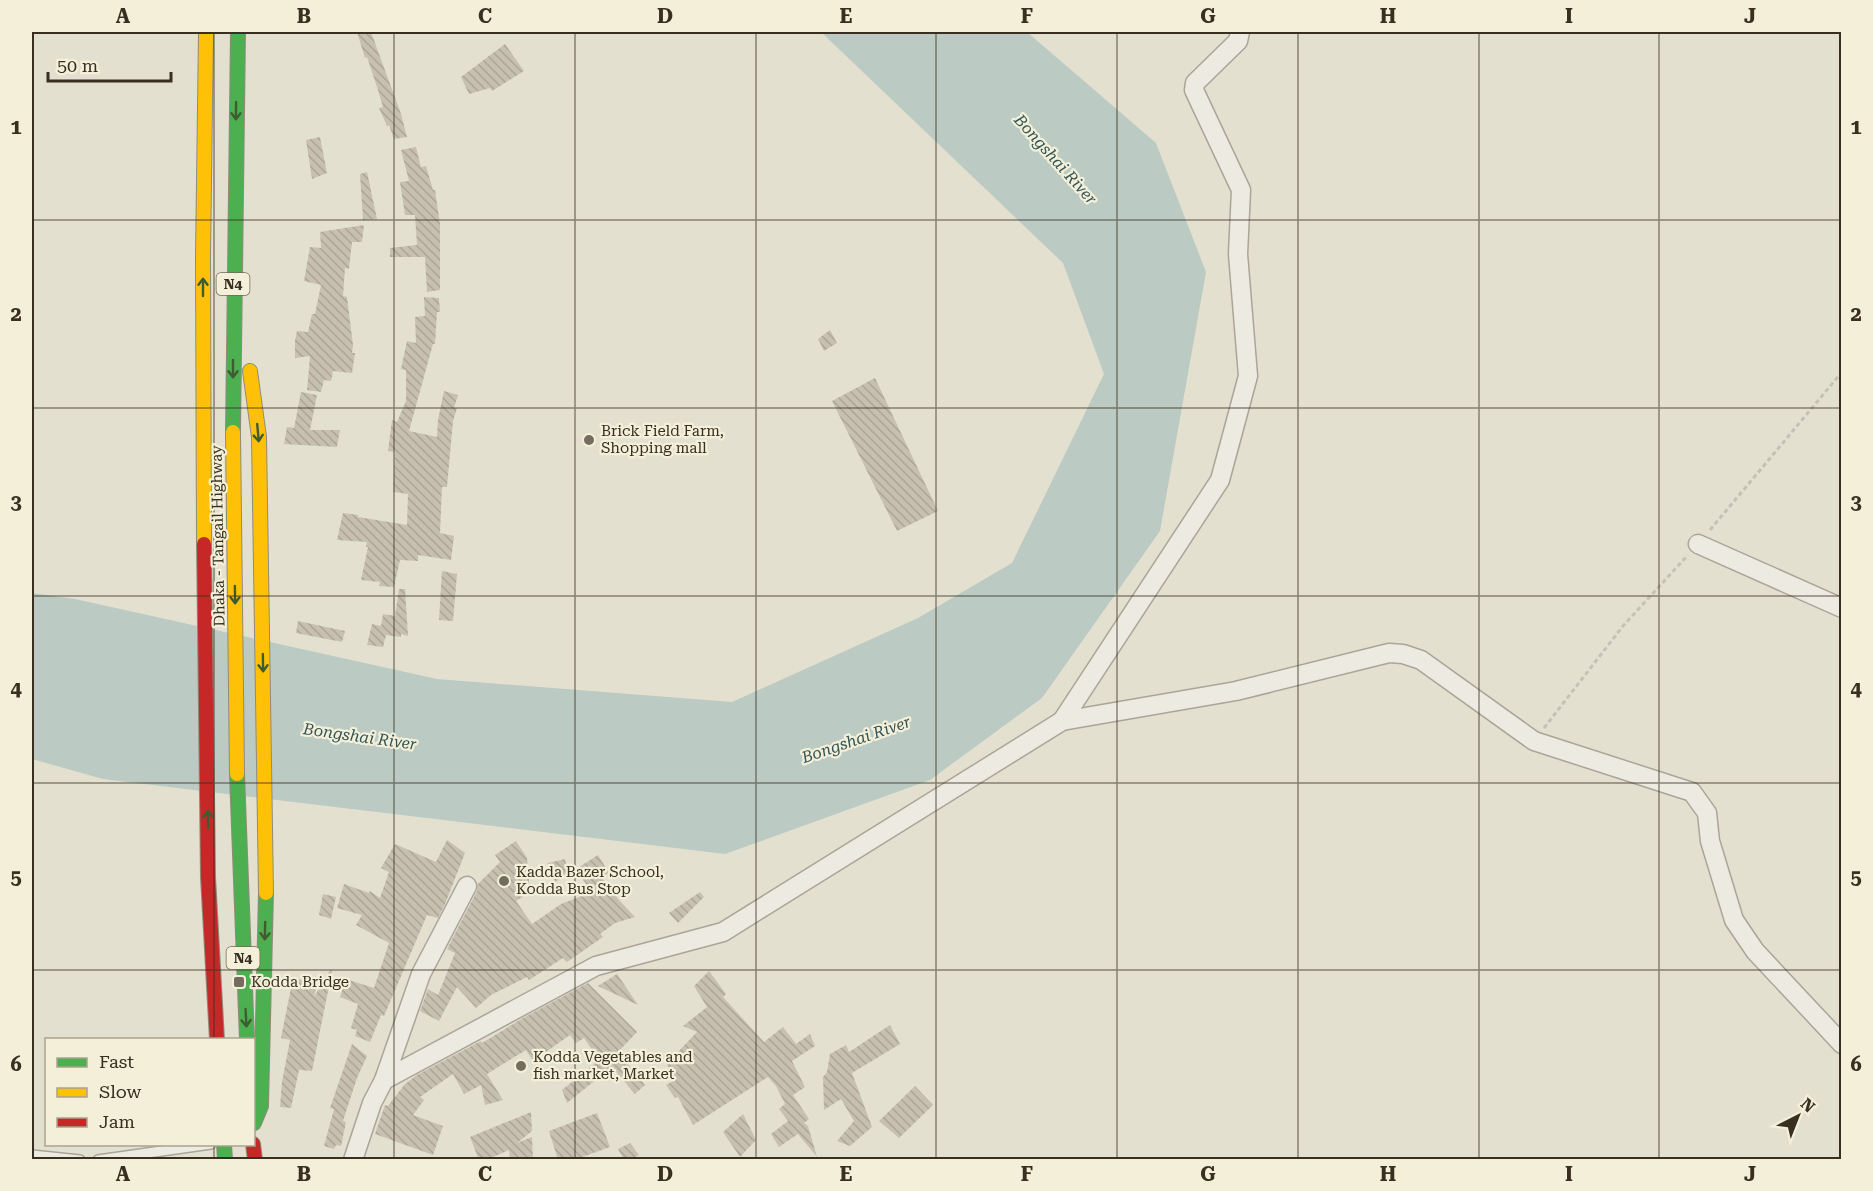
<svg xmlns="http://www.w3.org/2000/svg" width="1873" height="1191" viewBox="0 0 1873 1191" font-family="'Roboto Serif',serif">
<defs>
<pattern id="building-back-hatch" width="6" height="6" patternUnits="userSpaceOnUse" patternTransform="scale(1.5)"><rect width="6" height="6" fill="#c7c0b1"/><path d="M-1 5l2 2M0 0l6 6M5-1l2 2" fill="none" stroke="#aca598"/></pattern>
</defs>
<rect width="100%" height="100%" fill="#e4e0d0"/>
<polygon fill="#bbcac2" points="821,32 1027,32 1156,143 1206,272 1160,531 1042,698 930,780 725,854 103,779 32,759 32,593 75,599 437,679 732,702 918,618 1012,563 1104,374 1063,263"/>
<g fill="url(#building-back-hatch)">
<polygon points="357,32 371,32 401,114 407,137 394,139 389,125 387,126 379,108 383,107 378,90 367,57 365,58"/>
<polygon points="505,44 524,71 492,91 490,88 469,94 461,77"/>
<polygon points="320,137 327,173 312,179 306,140"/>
<polygon points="416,147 421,167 426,166 433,190 435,190 440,224 440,290 427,292 425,257 390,257 390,248 417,245 415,215 405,215 400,182 409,181 401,150"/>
<polygon points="367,172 377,219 363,220 360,174"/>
<polygon points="364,225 362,242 352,242 349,269 345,268 343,296 347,297 353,345 352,353 355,353 352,373 333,371 331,381 324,380 321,392 307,390 310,356 295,358 295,341 297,331 308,332 312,314 315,314 321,285 304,281 310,247 321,248 320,232"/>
<polygon points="424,297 439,298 440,312 437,312 435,344 433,344 409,431 437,437 438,420 444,391 458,395 454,408 457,408 453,421 447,487 442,487 440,533 454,536 451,560 418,555 418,561 400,560 394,587 379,586 380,582 361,580 368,547 366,547 367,542 337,540 343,513 358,515 358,517 407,525 408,494 393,492 395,452 388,451 392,420 397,422 406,401 406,370 401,369 407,341 416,343 415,317 425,316"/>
<polygon points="830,330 837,343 824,351 818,339"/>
<polygon points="875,378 938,511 897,531 832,401"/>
<polygon points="301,392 317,395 310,430 340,430 337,447 284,444 287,427 294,428"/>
<polygon points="442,571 457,574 453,621 439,620"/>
<polygon points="399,589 405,589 408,636 401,634 401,637 386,635 383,647 367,645 372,624 381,626 383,614 395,616"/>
<polygon points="298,621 345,631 342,642 296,633"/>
<polygon points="447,840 465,853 445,904 438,918 427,915 384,1016 381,1015 370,1042 355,1036 357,1030 351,1028 358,1004 340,997 346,979 374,988 389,943 356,925 362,915 337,908 344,884 369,893 370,891 380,898 389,872 381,868 395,844 436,862"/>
<polygon points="516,841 527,858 530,892 516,901 532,924 561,904 579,897 590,890 576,869 598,855 609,873 602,877 619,900 635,917 615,923 600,934 603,937 567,962 563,958 529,980 527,977 491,995 476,1008 457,987 439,1021 420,1011 428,989 438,995 455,953 447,949 477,891 478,884 500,862 495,855"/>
<polygon points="565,859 568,873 555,882 548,863"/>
<polygon points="700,892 704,897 678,923 669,913"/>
<polygon points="323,894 336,897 331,919 319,915"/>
<polygon points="330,970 332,971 312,1071 299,1070 291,1108 280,1107 282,1082 290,1040 281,1038 293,978 317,983 314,997"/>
<polygon points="709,971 726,994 723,997 764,1042 783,1027 796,1044 810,1034 815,1046 792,1061 805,1087 793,1095 809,1119 804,1123 808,1126 817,1157 798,1134 779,1147 771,1134 788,1121 779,1109 785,1104 776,1086 768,1077 693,1125 678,1097 675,1098 666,1085 675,1080 667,1065 678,1059 675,1055 697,1032 683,1026 707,1007 694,986"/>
<polygon points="617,974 638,1005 598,986"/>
<polygon points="588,983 637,1032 618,1052 645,1085 635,1094 612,1067 567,1103 562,1090 599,1060 584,1038 576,1043 570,1035 533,1061 526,1050 487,1074 503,1100 485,1105 481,1085 464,1094 453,1074 420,1097 424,1100 413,1115 443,1126 433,1155 375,1134 385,1105 388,1106 405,1084 417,1075 481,1041 482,1043 523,1018"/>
<polygon points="890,1025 900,1044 852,1073 872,1127 850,1146 837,1141 854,1121 841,1099 824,1110 823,1077 827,1072 830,1054 846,1045 849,1052"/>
<polygon points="352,1044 367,1056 357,1078 343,1121 346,1122 341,1146 336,1145 334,1149 324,1146 334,1109 330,1108"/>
<polygon points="915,1086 933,1105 899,1138 879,1121"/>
<polygon points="531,1112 532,1131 517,1143 532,1137 533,1160 510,1160 509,1150 486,1160 479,1160 470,1137"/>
<polygon points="597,1113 610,1147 574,1160 558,1160 549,1131"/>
<polygon points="743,1114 756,1140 740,1157 723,1132"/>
<polygon points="630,1143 639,1155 630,1160 624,1160 618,1149"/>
</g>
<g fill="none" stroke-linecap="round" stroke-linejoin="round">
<defs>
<g id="lane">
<polyline points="32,1155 80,1160"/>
<polyline points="98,1160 211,1144"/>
</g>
<g id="street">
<polyline points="1698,544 1842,608"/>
<polyline points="1062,721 1220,480 1248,376 1238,254 1241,190 1194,90 1195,83 1238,41 1240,32"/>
<polyline points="384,1080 421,974 467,886"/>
<polyline points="353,1160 372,1103 384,1080 596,966 723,932 1062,721 1236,691 1389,653 1403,654 1421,660 1534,741 1692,792 1707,813 1710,841 1734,920 1755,951 1842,1044"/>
</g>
<g id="fast">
<polyline points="233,432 238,32"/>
<polyline points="237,774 247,1040"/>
<polyline points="254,1123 261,1106 266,893"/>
<polyline points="224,1144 225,1160"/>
</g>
<g id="slow">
<polyline points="250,371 259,437 266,893"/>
<polyline points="233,432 237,774"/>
<polyline points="204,544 203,258 206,32"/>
</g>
<g id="jam">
<polyline points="204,544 208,877 217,1040"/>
<polyline points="253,1144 255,1160"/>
</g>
</defs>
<use href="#lane" stroke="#aaa598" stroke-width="12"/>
<use href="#street" stroke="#aaa598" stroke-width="21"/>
<use href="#fast" stroke="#8f8b7f" stroke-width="16"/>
<use href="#slow" stroke="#8f8b7f" stroke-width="16"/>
<use href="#jam" stroke="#8f8b7f" stroke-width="16"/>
<g stroke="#c5c1b8" stroke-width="3" stroke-dasharray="4.5 3" stroke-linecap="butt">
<polyline points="1710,530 1842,372"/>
<polyline points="1544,728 1623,626 1688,555"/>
</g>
<use href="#lane" stroke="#eceae1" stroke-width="9"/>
<use href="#street" stroke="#eceae1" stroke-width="18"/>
<use href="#fast" stroke="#4caf50" stroke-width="14"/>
<use href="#slow" stroke="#ffc107" stroke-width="14"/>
<use href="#jam" stroke="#c62828" stroke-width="14"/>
</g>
<defs><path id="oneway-shaft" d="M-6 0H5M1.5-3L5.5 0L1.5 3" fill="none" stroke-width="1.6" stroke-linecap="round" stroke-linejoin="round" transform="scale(1.5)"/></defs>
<g stroke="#3f5c31">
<use href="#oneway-shaft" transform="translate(236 111) rotate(91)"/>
<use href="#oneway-shaft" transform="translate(203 287) rotate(-90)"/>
<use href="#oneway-shaft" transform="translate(233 369) rotate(90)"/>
<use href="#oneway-shaft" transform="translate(258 433) rotate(85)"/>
<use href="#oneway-shaft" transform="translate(235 595) rotate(89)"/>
<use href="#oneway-shaft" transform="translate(263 663) rotate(89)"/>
<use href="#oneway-shaft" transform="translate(208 819) rotate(-91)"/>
<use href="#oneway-shaft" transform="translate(265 931) rotate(91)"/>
<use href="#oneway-shaft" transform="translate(246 1018) rotate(87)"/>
</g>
<path fill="none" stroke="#382f21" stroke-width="1.5" stroke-opacity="0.55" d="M214 32V1040M394 32V1160M575 32V1160M756 32V1160M936 32V1160M1117 32V1160M1298 32V1160M1479 32V1160M1659 32V1160M32 220H1842M32 408H1842M32 596H1842M32 783H1842M32 970H1842M214 1144V1160"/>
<g fill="#746d5e" stroke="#f4efd8" stroke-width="2">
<circle cx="589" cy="440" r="6"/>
<circle cx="504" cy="881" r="6"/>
<rect x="233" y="976" width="12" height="12" rx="3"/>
<circle cx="521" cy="1066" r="6"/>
</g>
<g text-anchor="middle" stroke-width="4.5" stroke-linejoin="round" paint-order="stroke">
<g fill="#f4efd8" stroke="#706958" stroke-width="1.5">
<rect x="216.5" y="273" width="33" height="22" rx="4.5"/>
<rect x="226.5" y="947" width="33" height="22" rx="4.5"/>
</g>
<g font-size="14" font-weight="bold" fill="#382f21">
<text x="233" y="289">N4</text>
<text x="243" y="963">N4</text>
</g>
<g font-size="15" fill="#382f21" stroke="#f4efd8" text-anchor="start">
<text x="601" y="436">Brick Field Farm,<tspan x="601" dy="17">Shopping mall</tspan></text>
<text x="516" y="877">Kadda Bazer School,<tspan x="516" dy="17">Kodda Bus Stop</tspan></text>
<text x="251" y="987">Kodda Bridge</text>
<text x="533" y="1062">Kodda Vegetables and<tspan x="533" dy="17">fish market, Market</tspan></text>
</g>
<g font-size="15" fill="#382f21" stroke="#f4efd8">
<text transform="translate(218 536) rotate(-91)" y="5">Dhaka - Tangail Highway</text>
</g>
<g font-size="16" font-style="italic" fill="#315557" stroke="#f4efd8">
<text transform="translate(1056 159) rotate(48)" y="6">Bongshai River</text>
<text transform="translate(360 736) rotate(8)" y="6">Bongshai River</text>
<text transform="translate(856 739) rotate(-19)" y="6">Bongshai River</text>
</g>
</g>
<rect width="1873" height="1191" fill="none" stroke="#f4efd8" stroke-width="66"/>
<rect x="45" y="1038" width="210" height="108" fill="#f4efd8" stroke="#a9a28f" stroke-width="1.5"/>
<rect x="57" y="1058" width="30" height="9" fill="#4caf50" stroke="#a9a28f" stroke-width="1.5"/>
<text x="99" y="1068" font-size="18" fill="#382f21">Fast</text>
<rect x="57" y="1088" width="30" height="9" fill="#ffc107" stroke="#a9a28f" stroke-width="1.5"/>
<text x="99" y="1098" font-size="18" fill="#382f21">Slow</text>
<rect x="57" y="1118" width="30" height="9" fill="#c62828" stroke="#a9a28f" stroke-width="1.5"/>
<text x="99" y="1128" font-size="18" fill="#382f21">Jam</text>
<g transform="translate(1798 1116) rotate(42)" stroke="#f4efd8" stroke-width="4.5" paint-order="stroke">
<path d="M0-4.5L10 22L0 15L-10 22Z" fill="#382f21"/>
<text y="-9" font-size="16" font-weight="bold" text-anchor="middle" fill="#382f21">N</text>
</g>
<path d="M48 72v9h123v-9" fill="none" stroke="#382f21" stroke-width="3"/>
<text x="57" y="72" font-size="18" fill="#382f21" stroke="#f4efd8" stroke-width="4.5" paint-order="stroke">50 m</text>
<rect x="33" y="33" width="1807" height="1125" fill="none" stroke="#382f21" stroke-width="2"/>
<g font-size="20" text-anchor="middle" font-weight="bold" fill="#382f21">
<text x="123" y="23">A</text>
<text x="304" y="23">B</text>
<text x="485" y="23">C</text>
<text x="665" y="23">D</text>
<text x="846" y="23">E</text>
<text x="1027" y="23">F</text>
<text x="1208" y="23">G</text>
<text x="1388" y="23">H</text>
<text x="1569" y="23">I</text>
<text x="1750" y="23">J</text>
<text x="16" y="134">1</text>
<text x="1856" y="134">1</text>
<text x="16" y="321">2</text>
<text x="1856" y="321">2</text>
<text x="16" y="509">3</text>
<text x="1856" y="509">3</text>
<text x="16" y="696">4</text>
<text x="1856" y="696">4</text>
<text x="16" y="884">5</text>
<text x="1856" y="884">5</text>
<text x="16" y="1071">6</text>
<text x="1856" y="1071">6</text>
<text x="123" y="1181">A</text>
<text x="304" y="1181">B</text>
<text x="485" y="1181">C</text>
<text x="665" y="1181">D</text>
<text x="846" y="1181">E</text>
<text x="1027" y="1181">F</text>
<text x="1208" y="1181">G</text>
<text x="1388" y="1181">H</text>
<text x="1569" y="1181">I</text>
<text x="1750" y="1181">J</text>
</g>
</svg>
